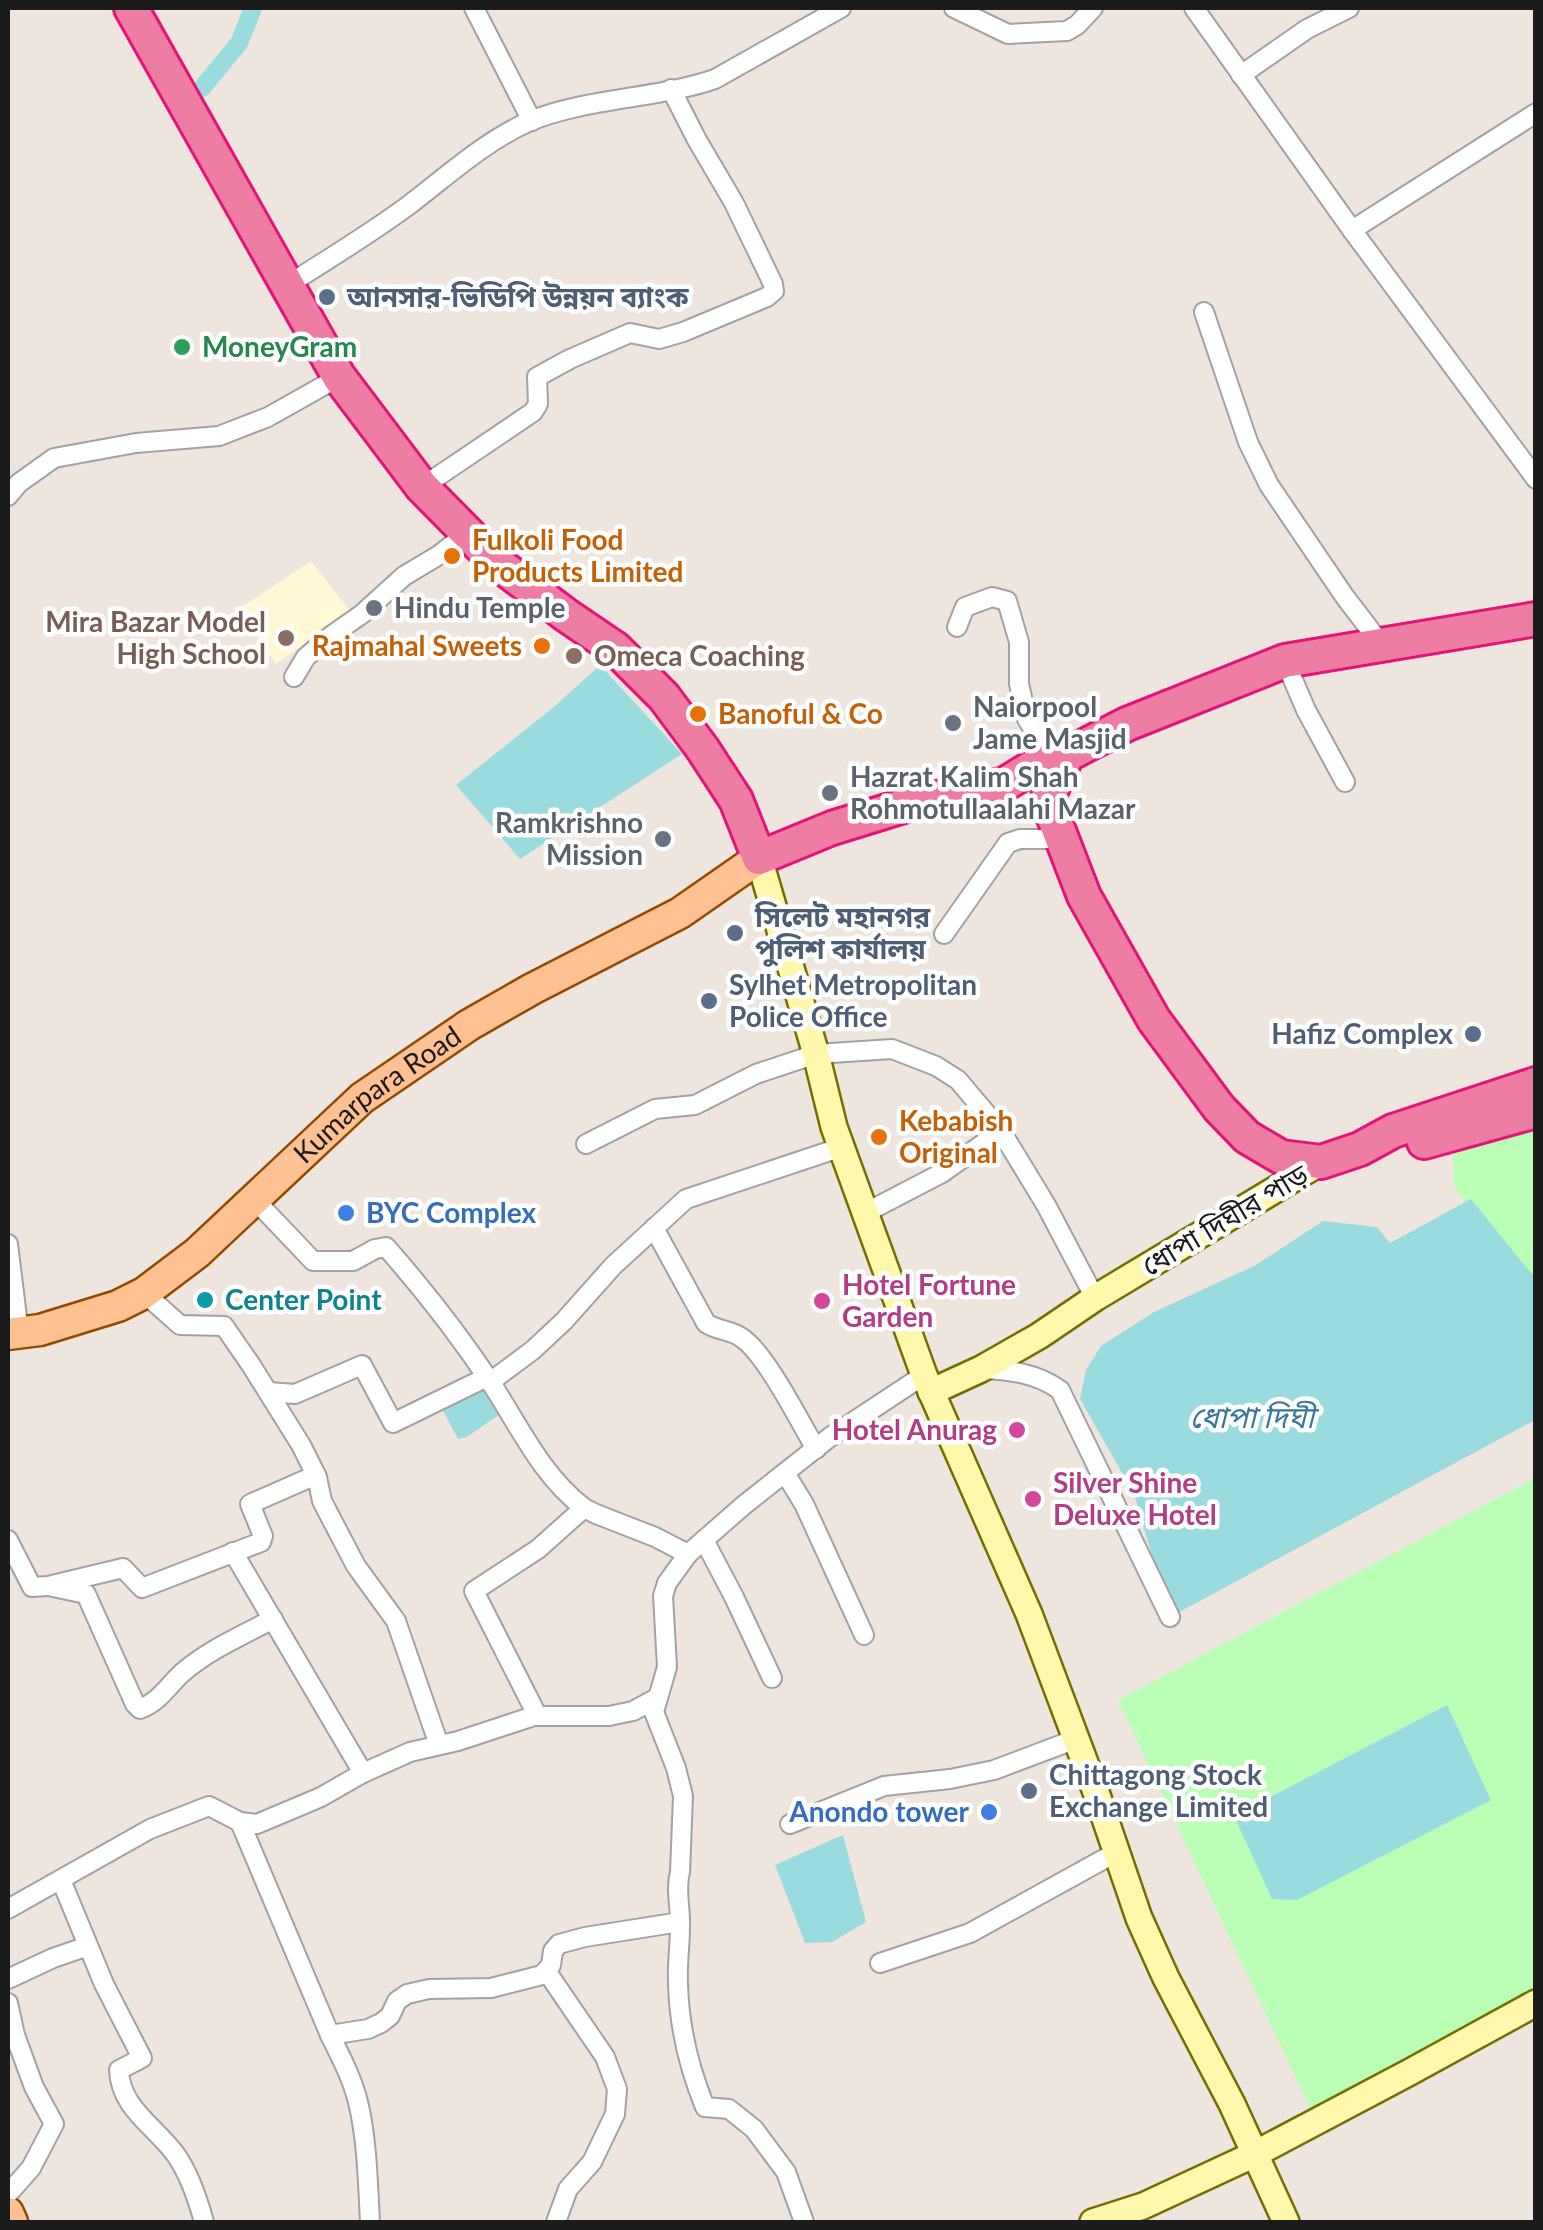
<svg xmlns="http://www.w3.org/2000/svg" width="1543" height="2230" viewBox="0 0 1543 2230" font-family="Lato,'Noto Sans Bengali',sans-serif">
<rect width="100%" height="100%" fill="#eee6de"/>
<polygon fill="#fff9d6" points="311,561 351,612 276,664 240,608"/>
<g fill="#bafeb5">
<polygon points="1535,1128 1535,1306 1454,1186 1453,1145"/>
<polygon points="1535,1478 1535,1989 1310,2108 1118,1700"/>
</g>
<g fill="#9adbe0">
<polygon points="600,665 682,754 520,859 456,785 555,706"/>
<polygon points="1471,1199 1535,1278 1535,1420 1170,1617 1134,1494 1080,1399 1086,1370 1101,1346 1154,1312 1256,1265 1323,1221 1377,1227 1390,1243"/>
<polygon points="482,1386 500,1414 467,1437 458,1439 441,1407"/>
<polygon points="1447,1705 1491,1800 1297,1900 1272,1899 1234,1816"/>
<polygon points="843,1835 866,1922 832,1942 805,1943 775,1865"/>
</g>
<g fill="none" stroke-linecap="round" stroke-linejoin="round">
<polyline stroke="#9adbe0" stroke-width="18" points="202,88 239,43 253,8"/>
<defs>
<g id="street">
<polyline points="474,8 532,121"/>
<polyline points="954,8 1008,34 1067,31 1077,25 1093,8"/>
<polyline points="1194,8 1352,230 1536,479"/>
<polyline points="1241,75 1307,29 1349,8"/>
<polyline points="1352,230 1536,113"/>
<path d="M288 285C328 259 370 234 409 205 447 176 484 142 528 122 585 98 657 99 715 79L841 8"/>
<polyline points="1204,312 1248,442 1269,485 1345,597 1381,644"/>
<polyline points="422,487 533,412 538,404 537,377 570,359 630,333 659,339 683,332 767,297 774,291 773,284 734,203 697,140 671,89"/>
<polyline points="8,496 19,483 54,458 136,443 219,436 268,417 339,377"/>
<polyline points="957,627 965,607 992,597 1007,601 1019,642 1019,684 1027,719 1052,760"/>
<polyline points="1285,661 1306,710 1345,782"/>
<polyline points="294,677 306,657 332,635 362,614 404,576 439,555 467,533"/>
<polyline points="944,934 1008,843 1020,839 1060,839"/>
<polyline points="586,1144 655,1109 695,1105 756,1074 816,1054 892,1049 936,1066 958,1080 1001,1131 1046,1205 1095,1298"/>
<path d="M254 1199 313 1261H353L375 1249 386 1247C424 1290 459 1335 491 1383 520 1427 541 1475 584 1508"/>
<polyline points="865,1213 942,1173 1001,1131"/>
<path d="M654 1228 706 1323C717 1331 732 1330 742 1338 766 1354 800 1422 816 1449"/>
<polyline points="8,1244 19,1333"/>
<polyline points="144,1293 180,1325 224,1326 251,1365 301,1445 317,1477 322,1501 356,1566 396,1621 439,1745"/>
<path d="M981 1369C1010 1370 1036 1373 1060 1390L1170 1617"/>
<polyline points="490,1382 533,1350 564,1321 613,1266 686,1199 842,1147"/>
<polyline points="269,1392 295,1394 362,1365 393,1423 487,1377"/>
<polyline points="785,1473 804,1504 864,1635"/>
<polyline points="8,1540 32,1587 48,1586 123,1568 142,1588 261,1542 263,1536 250,1504 316,1475"/>
<polyline points="704,1540 734,1597 772,1678"/>
<polyline points="233,1552 363,1773"/>
<path d="M688 1554 667 1583 663 1596 667 1667 654 1712 676 1768 683 1796 680 1872C675 1890 681 1908 680 1927 680 1946 677 1964 678 1983 679 2025 689 2068 705 2107L729 2109 754 2129 786 2172 804 2222"/>
<path d="M53 1587 86 1594 135 1704 140 1709C159 1702 167 1687 182 1673 208 1650 243 1635 273 1619"/>
<polyline points="534,1716 609,1716 633,1711 657,1698"/>
<path d="M240 1822 330 2035C341 2057 352 2078 358 2102 367 2138 368 2185 370 2222"/>
<polyline points="790,1824 884,1786 950,1779 994,1770 1076,1739"/>
<path d="M61 1880 104 1984 142 2058 119 2070C120 2108 156 2127 176 2155 190 2175 198 2200 204 2222"/>
<polyline points="8,1909 150,1829 209,1806 240,1822 257,1824 321,1797 363,1773 410,1752 458,1741 534,1716 536,1713 474,1591 538,1549 584,1508 596,1514 655,1537 688,1554 744,1505 830,1437 924,1375"/>
<polyline points="880,1963 970,1933 1115,1853"/>
<polyline points="547,1972 605,2057 617,2089 615,2114 592,2162 568,2189 556,2222"/>
<polyline points="8,1979 53,1958 88,1946"/>
<polyline points="8,2003 15,2035 34,2087 54,2124 31,2168 8,2194"/>
<polyline points="330,2035 368,2029 381,2023 390,2016 397,2001 407,1994 429,1989 491,1988 542,1975 551,1965 553,1951 559,1944 585,1937 680,1922"/>
</g>
<g id="secondary">
<polyline points="759,858 816,1054 834,1127 924,1375 1029,1614 1096,1792 1139,1918 1166,1978 1232,2104 1286,2222"/>
<polyline points="931,1392 981,1369 1039,1336 1095,1298 1321,1162"/>
<polyline points="1093,2222 1143,2206 1255,2154 1410,2072 1536,2003"/>
</g>
<g id="primary">
<path id="s1" d="M8 1334 40 1330 118 1306 144 1293 197 1253 362 1098 469 1025 532 989 680 913 759 858"/>
<polyline points="8,2213 12,2222"/>
</g>
<g id="highway">
<polyline points="131,8 339,377 422,487 497,563 566,615 616,649 664,697 702,748 736,800 759,858 832,828 913,803 1005,784 1036,765 1067,755 1127,724 1285,661 1536,619"/>
<polyline points="1067,755 1047,800 1084,896 1154,1020 1219,1108 1247,1137 1281,1157 1321,1162 1360,1149 1393,1131 1536,1084"/>
<polyline points="1424,1142 1536,1111"/>
</g>
</defs>
<use href="#street" stroke="#a2a2a2" stroke-width="22"/>
<use href="#secondary" stroke="#736e00" stroke-width="30"/>
<use href="#primary" stroke="#914b00" stroke-width="35"/>
<use href="#highway" stroke="#e4137a" stroke-width="38"/>
<use href="#street" stroke="#fff" stroke-width="18"/>
<use href="#secondary" stroke="#fff7ab" stroke-width="25"/>
<use href="#primary" stroke="#ffc092" stroke-width="30"/>
<use href="#highway" stroke="#ee7da3" stroke-width="32"/>
</g>
<g fill="#5c6f8a" stroke="#fff" stroke-width="4">
<circle cx="327" cy="297" r="10"/>
<circle cx="735" cy="933" r="10"/>
<circle cx="709" cy="1001" r="10"/>
<circle cx="1473" cy="1034" r="10"/>
<circle cx="1029" cy="1791" r="10"/>
</g>
<circle fill="#2e9e5b" stroke="#fff" stroke-width="4" cx="182" cy="347" r="10"/>
<g fill="#e8710a" stroke="#fff" stroke-width="4">
<circle cx="452" cy="556" r="10"/>
<circle cx="542" cy="646" r="10"/>
<circle cx="698" cy="714" r="10"/>
<circle cx="879" cy="1137" r="10"/>
</g>
<g fill="#6b7280" stroke="#fff" stroke-width="4">
<circle cx="374" cy="608" r="10"/>
<circle cx="953" cy="723" r="10"/>
<circle cx="830" cy="793" r="10"/>
<circle cx="663" cy="839" r="10"/>
</g>
<g fill="#8d6e63" stroke="#fff" stroke-width="4">
<circle cx="286" cy="638" r="10"/>
<circle cx="574" cy="656" r="10"/>
</g>
<g fill="#3f7fe0" stroke="#fff" stroke-width="4">
<circle cx="346" cy="1213" r="10"/>
<circle cx="989" cy="1812" r="10"/>
</g>
<circle fill="#0f9aa8" stroke="#fff" stroke-width="4" cx="205" cy="1300" r="10"/>
<g fill="#d1479c" stroke="#fff" stroke-width="4">
<circle cx="822" cy="1301" r="10"/>
<circle cx="1017" cy="1430" r="10"/>
<circle cx="1033" cy="1499" r="10"/>
</g>
<g text-anchor="middle" stroke-width="9" stroke-linejoin="round" paint-order="stroke">
<g font-size="28" font-weight="bold" fill="#4e5e75" stroke="#fff" text-anchor="start">
<text x="347" y="307">আনসার-ভিডিপি উন্নয়ন ব্যাংক</text>
<text x="755" y="927">সিলেট মহানগর<tspan x="755" dy="32">পুলিশ কার্যালয়</tspan></text>
<text x="729" y="995">Sylhet Metropolitan<tspan x="729" dy="32">Police Office</tspan></text>
<text x="1453" y="1044" text-anchor="end">Hafiz Complex</text>
<text x="1049" y="1785">Chittagong Stock<tspan x="1049" dy="32">Exchange Limited</tspan></text>
</g>
<g font-size="28" font-weight="bold" fill="#27864d" stroke="#fff" text-anchor="start">
<text x="202" y="357">MoneyGram</text>
</g>
<g font-size="28" font-weight="bold" fill="#c56008" stroke="#fff" text-anchor="start">
<text x="472" y="550">Fulkoli Food<tspan x="472" dy="32">Products Limited</tspan></text>
<text x="522" y="656" text-anchor="end">Rajmahal Sweets</text>
<text x="718" y="724">Banoful &amp; Co</text>
<text x="899" y="1131">Kebabish<tspan x="899" dy="32">Original</tspan></text>
</g>
<g font-size="28" font-weight="bold" fill="#5b616d" stroke="#fff" text-anchor="start">
<text x="394" y="618">Hindu Temple</text>
<text x="973" y="717">Naiorpool<tspan x="973" dy="32">Jame Masjid</tspan></text>
<text x="850" y="787">Hazrat Kalim Shah<tspan x="850" dy="32">Rohmotullaalahi Mazar</tspan></text>
<text x="643" y="833" text-anchor="end">Ramkrishno<tspan x="643" dy="32">Mission</tspan></text>
</g>
<g font-size="28" font-weight="bold" fill="#785e54" stroke="#fff" text-anchor="end">
<text x="266" y="632">Mira Bazar Model<tspan x="266" dy="32">High School</tspan></text>
<text x="594" y="666" text-anchor="start">Omeca Coaching</text>
</g>
<g font-size="28" fill="#1b1b1b" stroke="#fff">
<text dy="10" stroke="none"><textPath href="#s1" startOffset="450">Kumarpara Road</textPath></text>
<text transform="translate(1225 1220) rotate(-31)" y="10">ধোপা দিঘীর পাড়</text>
</g>
<g font-size="28" font-weight="bold" fill="#366cbe" stroke="#fff" text-anchor="start">
<text x="366" y="1223">BYC Complex</text>
<text x="969" y="1822" text-anchor="end">Anondo tower</text>
</g>
<g font-size="28" font-weight="bold" fill="#b23c85" stroke="#fff" text-anchor="start">
<text x="842" y="1295">Hotel Fortune<tspan x="842" dy="32">Garden</tspan></text>
<text x="997" y="1440" text-anchor="end">Hotel Anurag</text>
<text x="1053" y="1493">Silver Shine<tspan x="1053" dy="32">Deluxe Hotel</tspan></text>
</g>
<g font-size="28" font-weight="bold" fill="#0d838f" stroke="#fff" text-anchor="start">
<text x="225" y="1310">Center Point</text>
</g>
<g font-size="30" font-style="italic" fill="#38789a" stroke="#fff">
<text x="1252" y="1428">ধোপা দিঘী</text>
</g>
</g>
<rect width="1543" height="2230" fill="none" stroke="#1b1b1b" stroke-width="20"/>
</svg>
